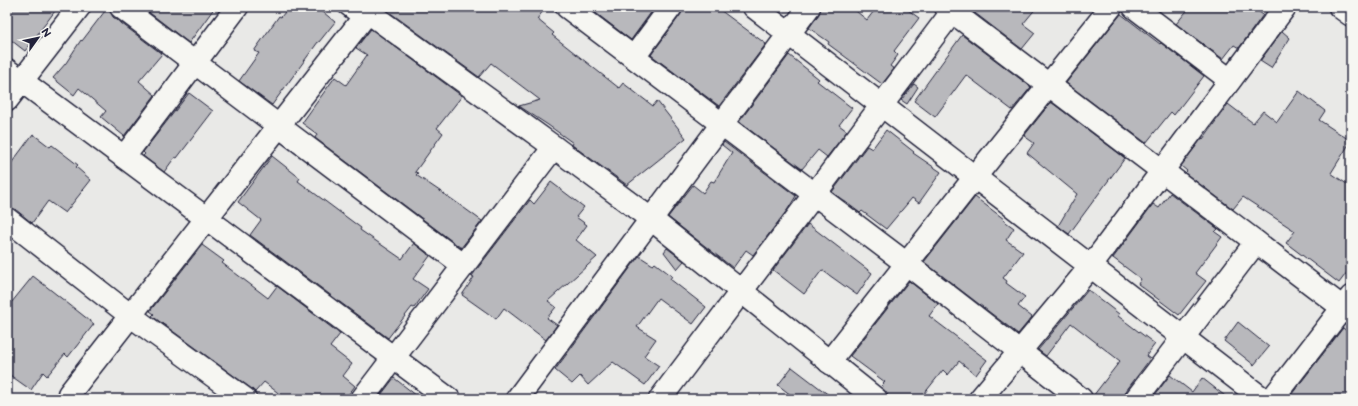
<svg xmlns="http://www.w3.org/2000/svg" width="1358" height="406" viewBox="0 0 1358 406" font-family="'Balsamiq Sans',sans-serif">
<rect width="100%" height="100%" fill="#e9e9e7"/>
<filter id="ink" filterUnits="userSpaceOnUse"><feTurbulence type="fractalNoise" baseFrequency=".025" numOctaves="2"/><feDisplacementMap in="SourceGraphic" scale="8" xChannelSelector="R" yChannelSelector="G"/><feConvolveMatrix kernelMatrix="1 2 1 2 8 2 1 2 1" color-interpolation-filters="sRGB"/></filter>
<g filter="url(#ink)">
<g fill="#b8b8bc" stroke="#22223b">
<polygon points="7,7 58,7 25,51 7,37"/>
<polygon points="108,7 113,17 162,54 139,81 155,95 124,136 101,117 106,111 79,88 74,95 53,78 66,63 81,40 82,41"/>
<polygon points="142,7 215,7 189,43"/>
<polygon points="289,7 317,7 335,22 319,42 318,42 272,105 239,81 259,53 254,51 279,16 281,17"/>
<polygon points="387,7 546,7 537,19 554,33 552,35 619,88 623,83 653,106 657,101 686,138 627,185 572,145 573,143 548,125 519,106 540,100 491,63 479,77 385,9"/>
<polygon points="588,7 655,7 631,40"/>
<polygon points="683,7 716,7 766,44 719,106 651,55 681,14"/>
<polygon points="821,7 851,7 867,20 877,7 904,7 919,18 894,51 898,55 890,66 894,69 882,84 828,44 829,42 809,28 819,14"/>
<polygon points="967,7 1037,7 1023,24 1035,33 1022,49"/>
<polygon points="1190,7 1253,7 1263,15 1239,48 1234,45 1223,59 1176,24"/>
<polygon points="1121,14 1160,44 1161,43 1204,76 1174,115 1171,112 1146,143 1066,83"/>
<polygon points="371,29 462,96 437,128 443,133 415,172 418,173 416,175 453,200 482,221 461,248 315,138 317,134 302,123 335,77 346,85 367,55 356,48"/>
<polygon points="1282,31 1290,38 1271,68 1260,61"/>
<polygon points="962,35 1031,87 1012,110 966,75 935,117 914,101"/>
<polygon points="789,55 819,79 817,81 852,108 839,125 847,131 827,157 818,150 802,169 739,122"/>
<polygon points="914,84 918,87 907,104 901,100"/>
<polygon points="1299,91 1325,111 1319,120 1351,141 1331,173 1351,187 1351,267 1339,283 1286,243 1295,231 1243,197 1233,209 1185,173 1187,171 1181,166 1202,138 1203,139 1228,104 1253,123 1263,111 1277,122"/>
<polygon points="189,93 213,111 177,158 175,157 164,172 143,156 145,154 143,152"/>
<polygon points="1051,102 1125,158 1069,234 1058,226 1077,194 1027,153 1034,143 1024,136"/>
<polygon points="886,130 914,152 913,153 941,172 919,203 912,198 886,229 862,211 860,213 832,192 867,146 872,149"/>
<polygon points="33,134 50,147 52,145 78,165 76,167 91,180 65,213 48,201 32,223 15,209 7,207 7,169"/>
<polygon points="724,142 796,196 788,209 753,255 746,250 733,268 668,217 693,185 703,193 711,181 714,182 732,153 722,145"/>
<polygon points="272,156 300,178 298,181 361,228 360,230 402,259 414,243 430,256 413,279 428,289 414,308 412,307 388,338 250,235 261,220 238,202"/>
<polygon points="551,182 584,207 576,217 587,225 576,240 597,257 548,301 556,307 547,318 557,325 546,340 504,308 496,319 462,295 474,277 472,276 477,269 530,200 534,204"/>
<polygon points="1170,193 1218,229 1215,232 1222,237 1195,273 1206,281 1179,315 1138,284 1141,279 1113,258 1153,204 1159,208"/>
<polygon points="975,197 1004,219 1003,220 1014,228 1006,240 1023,252 1003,278 1007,281 1006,283 1025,297 1018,306 1032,317 1018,334 924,262"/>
<polygon points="808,224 872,273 857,295 822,270 804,294 773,270"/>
<polygon points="202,245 224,261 222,263 268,298 277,286 340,334 330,347 352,364 343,376 355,386 345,399 286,399 264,382 255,392 252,389 152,316 154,314 150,311"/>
<polygon points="667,248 684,261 677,269 664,252"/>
<polygon points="639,256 653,265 655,263 672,276 670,279 706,307 693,324 658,298 637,327 656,339 644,356 659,366 645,385 613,362 588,385 580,376 572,384 555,370"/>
<polygon points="33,276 94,324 68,357 65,354 47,376 43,372 31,390 7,373 7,308"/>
<polygon points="909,281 938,304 929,316 987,360 976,375 959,361 948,375 943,370 920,399 888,399 887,394 882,388 883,386 882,385 885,382 850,356"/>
<polygon points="1088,290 1119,314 1118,316 1155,344 1146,356 1150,359 1126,391 1124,399 1093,399 1093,396 1120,361 1071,323 1046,356 1038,350"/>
<polygon points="1238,322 1269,347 1254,365 1224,341"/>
<polygon points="1343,328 1351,334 1351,399 1288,399"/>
<polygon points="792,367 834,399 796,399 778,385"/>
<polygon points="1170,375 1192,392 1202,378 1229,399 1152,399"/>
<polygon points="394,378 421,399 378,399"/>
</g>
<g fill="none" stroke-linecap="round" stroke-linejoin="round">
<defs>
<polyline id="service" points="344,7 362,21"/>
<g id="minor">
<polyline points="121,7 463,265"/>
<polyline points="567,7 907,264 1081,399"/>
<polyline points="946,7 1351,314"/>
<polyline points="1134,7 1230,80"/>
<polyline points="1340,7 1351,15"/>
<polyline points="368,12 554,147 651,219 876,399"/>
<polyline points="634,57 671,7"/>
<polyline points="7,70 449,399"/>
<polyline points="7,100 79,7"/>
<polyline points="124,157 237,7"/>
<polyline points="7,219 131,316 245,399"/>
<polyline points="829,362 975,177 1111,7"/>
<polyline points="69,394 372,7"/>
<polyline points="362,399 554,147"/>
<polyline points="517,399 809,7"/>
<polyline points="660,399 952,12"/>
<polyline points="980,399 1091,266 1285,7"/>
<polyline points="1136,399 1256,242"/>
<polyline points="1272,399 1351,297"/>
</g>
<polyline id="tertiary" points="754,7 1263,399"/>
</defs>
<use href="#service" stroke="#22223b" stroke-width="15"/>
<use href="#minor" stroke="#22223b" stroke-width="25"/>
<use href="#tertiary" stroke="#22223b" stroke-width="25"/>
<use href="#service" stroke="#f6f6f2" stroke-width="12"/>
<use href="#minor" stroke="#f6f6f2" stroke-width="22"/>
<use href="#tertiary" stroke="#f6f6f2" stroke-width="22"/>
</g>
</g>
<rect width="1358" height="406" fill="none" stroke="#f6f6f2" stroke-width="24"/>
<rect x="12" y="12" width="1334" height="382" fill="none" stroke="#22223b" stroke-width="1.5" filter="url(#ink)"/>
<g transform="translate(38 38) rotate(57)" stroke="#f6f6f2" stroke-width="3" paint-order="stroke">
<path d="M0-3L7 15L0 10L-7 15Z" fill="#22223b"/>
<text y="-6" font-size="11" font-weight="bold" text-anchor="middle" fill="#22223b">N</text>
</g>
</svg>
